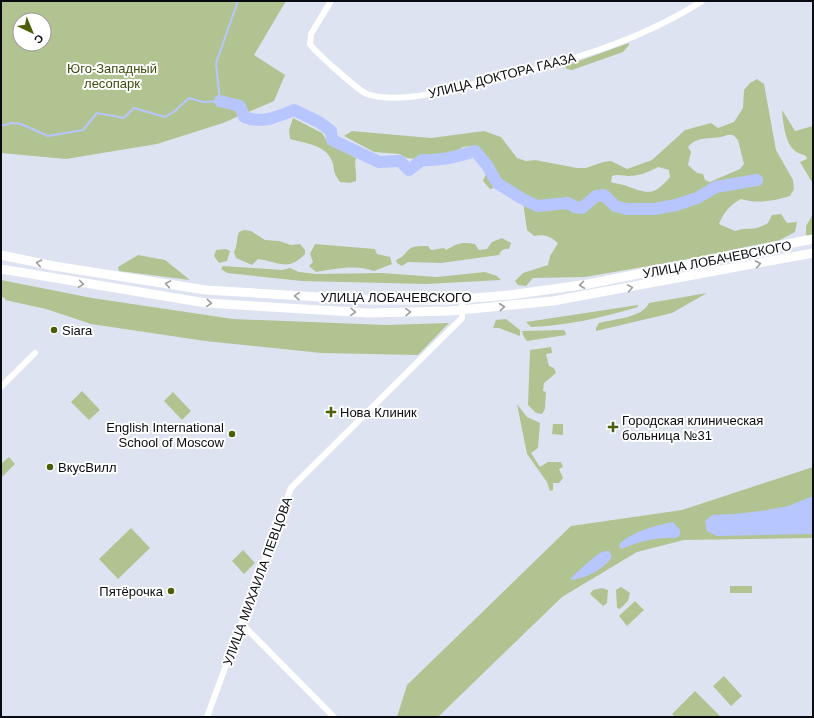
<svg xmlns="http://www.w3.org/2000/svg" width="814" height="718" viewBox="0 0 814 718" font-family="Helvetica,sans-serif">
<rect width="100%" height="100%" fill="#dee3f2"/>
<g fill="#b2c392" fill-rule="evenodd">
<path d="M1 1H286L254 55 285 75 274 101 223 123 157 144 66 159 1 153ZM20 20H44V44H20Z"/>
<polygon points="629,43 629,45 623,52 572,70 567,69 565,66"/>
<path d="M757 79 764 84 776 150 793 180 794 189 790 196C773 201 758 204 741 199 731 204 723 213 719 224L735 231C749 226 753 232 768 223L772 215 781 214 787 223 797 222 795 232 780 240 684 260 585 277 533 278 526 286 518 285 515 281 523 273 548 265 550 256 558 243C550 236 544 234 534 236L527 230 522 195 507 185 490 189 483 181 491 162 471 146 463 147 456 151 415 159 407 158 399 154 374 152 344 136 352 131 431 138 484 131 501 137 517 158 526 161 535 160 577 168H586L603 162 611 161 627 169 652 160 685 130 711 123 718 128 734 122 743 108 744 90 750 83ZM727 135H733L738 140 744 164 740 169 710 182 705 180 703 174 697 173 688 165 691 152 688 147C699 134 713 141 727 135ZM658 167 669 170 670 177C655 194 651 195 629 187 624 184 617 184 611 182L612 176C619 174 622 176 629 176 639 176 649 172 658 167Z"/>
<path d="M782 110 795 131 813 126V184L800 162 807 159 806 156C802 154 797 153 794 150 785 142 783 122 782 110Z"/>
<path d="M293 118 322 133 328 143 356 158C354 165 357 173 356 181L350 183 340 182C331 170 336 169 331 159 325 145 304 143 290 139L289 130Z"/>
<polygon points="812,216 813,236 810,237 806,235 806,226"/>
<path d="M244 230 251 231 265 240 279 241 291 245 300 244 305 250V254C288 272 279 262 258 259L252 265 236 258 234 252C238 245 236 239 239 232Z"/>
<path d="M502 238 511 243 509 249C504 248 501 250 499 255L441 263 408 262 402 266 397 263 396 260C413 252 402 245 428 246L431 250 444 248 446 250C459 243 460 242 475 244L479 250 487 249 492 242Z"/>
<path d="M315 244 375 249 377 254 390 257 392 264 374 271C356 264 334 269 316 272L309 266 313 262 310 254Z"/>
<polygon points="226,249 230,251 227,261 219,263 214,256 216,250"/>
<polygon points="138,255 165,260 190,280 119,271 118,267"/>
<polygon points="223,266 282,270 290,268 299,272 316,274 382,273 437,277 485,272 497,276 501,280 426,284 302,281 227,273 221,269"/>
<polygon points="1,280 92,298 233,319 386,325 449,323 418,355 321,353 205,341 91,324 46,309 5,300 5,298 1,297"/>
<path d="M707 293 672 313 596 331V328L599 323C614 319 642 318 649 303Z"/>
<path d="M638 305V307C604 317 566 326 531 327L526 322Z"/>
<polygon points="506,319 520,330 520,336 499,328 493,328 496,320"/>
<polygon points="563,330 565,331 566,335 527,341 524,337 522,331"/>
<polygon points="551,347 552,353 546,354 549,366 554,368 556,373 544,383 543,391 546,392 545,409 542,414 536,413 528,405 530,350"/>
<polygon points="82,391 100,410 89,420 71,402"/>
<polygon points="173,392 191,411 182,420 164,401"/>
<polygon points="517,404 527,417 540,423 538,448 531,453 540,467 548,462 561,462 563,467 559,469 563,478 559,483 553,483 553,490 550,491 547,482 527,454"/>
<polygon points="553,424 563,424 563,435 552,434"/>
<polygon points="9,457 15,464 2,477 1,464"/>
<polygon points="813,467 813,538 684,540 637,552 562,597 438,717 397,717 407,685 571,526 682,510"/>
<polygon points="131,528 150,548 118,579 99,559"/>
<polygon points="243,550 255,563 244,574 232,561"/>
<rect x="730" y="586" width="22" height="7"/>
<polygon points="621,587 630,593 628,601 620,609 617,608 616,590"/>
<polygon points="602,588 608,590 607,603 603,606 590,594 593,590"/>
<polygon points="635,601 644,610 627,626 619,616"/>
<polygon points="724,676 742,696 731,706 713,686"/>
<polygon points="695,691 721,717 675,717 672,714"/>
</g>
<g fill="#b7c6ff">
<polygon points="813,496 813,534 717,536 707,531 705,521 712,515 735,514 767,510 788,506"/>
<path d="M673 522 680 530V535L676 538C656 537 641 541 622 549L619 547 620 543C637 530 653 526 673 522Z"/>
<path d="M609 551 612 557C603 570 585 579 570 580 572 576 598 553 602 552 604 551 607 551 609 551Z"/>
</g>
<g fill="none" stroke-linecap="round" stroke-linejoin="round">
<polyline stroke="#b7c6ff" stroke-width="2" points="1,126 12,123 21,124 48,136 83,130 97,113 124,118 134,108 165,117 175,111 189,98 203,102 220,101 216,63 238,1"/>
<path stroke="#b7c6ff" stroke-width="12" d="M220 101 240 106 244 117C263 124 276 117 294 110L319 122 331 131 332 140 379 162 400 161 409 170 422 160C440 161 457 157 475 151L487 165 497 183 521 198 537 206 568 203 575 207 582 208 596 196 604 195 615 206 627 209H654L676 205 697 198 716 187 757 180"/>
<g stroke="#fff" stroke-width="6">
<path d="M331 1 311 34 310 44C315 52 359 91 367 94 400 105 454 89 487 81 562 63 637 43 702 1"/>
<polyline points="1,387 35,353"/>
<polyline points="242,624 334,717"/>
<polyline points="207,717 291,488 462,318 462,299"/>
</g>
<g stroke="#fff" stroke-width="9">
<polyline points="1,255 54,266 206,290 369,300 449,300 510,295 588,284 813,239"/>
<polyline points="1,269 206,303 369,313 450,311 553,301 813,253"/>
</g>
</g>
<defs><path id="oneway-chevron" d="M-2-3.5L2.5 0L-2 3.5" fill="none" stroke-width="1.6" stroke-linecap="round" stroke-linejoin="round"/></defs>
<g stroke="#9d9d9f">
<use href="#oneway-chevron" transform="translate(39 263) rotate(-168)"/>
<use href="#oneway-chevron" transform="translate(758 264) rotate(-11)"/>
<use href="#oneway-chevron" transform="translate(81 284) rotate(9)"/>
<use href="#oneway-chevron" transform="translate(168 284) rotate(-170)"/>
<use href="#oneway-chevron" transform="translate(582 285) rotate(172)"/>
<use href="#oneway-chevron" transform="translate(630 288) rotate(-10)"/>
<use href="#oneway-chevron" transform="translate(297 296) rotate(-176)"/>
<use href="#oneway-chevron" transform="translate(209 303) rotate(5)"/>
<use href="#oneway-chevron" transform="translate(502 307) rotate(-6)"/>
<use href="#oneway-chevron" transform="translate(353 312) rotate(3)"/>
<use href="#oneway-chevron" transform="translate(408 312) rotate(-1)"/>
</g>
<g fill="#4b5f06" stroke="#fff" stroke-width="1.5">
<circle cx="54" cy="330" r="4"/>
<path d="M329 406h4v4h4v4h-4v4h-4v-4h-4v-4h4z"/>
<path d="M611 421h4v4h4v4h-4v4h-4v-4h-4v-4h4z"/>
<circle cx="232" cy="434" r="4"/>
<circle cx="50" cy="467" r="4"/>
<circle cx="171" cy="591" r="4"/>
</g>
<g text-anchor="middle" stroke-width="4" stroke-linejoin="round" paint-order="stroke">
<g font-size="13" fill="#3c4c0a" stroke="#fff">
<text x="112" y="73">Юго-Западный<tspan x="112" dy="15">лесопарк</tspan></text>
</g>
<g font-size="13" fill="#0a0b10" stroke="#fff">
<text transform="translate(502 75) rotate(-14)" y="5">УЛИЦА ДОКТОРА ГААЗА</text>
<text transform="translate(717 259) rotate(-11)" y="5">УЛИЦА ЛОБАЧЕВСКОГО</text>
<text x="396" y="302">УЛИЦА ЛОБАЧЕВСКОГО</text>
<text transform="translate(257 581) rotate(-70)" y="5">УЛИЦА МИХАИЛА ПЕВЦОВА</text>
</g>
<g font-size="13" fill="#0a0b10" stroke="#fff" text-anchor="start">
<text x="62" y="335">Siara</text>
<text x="340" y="417">Нова Клиник</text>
<text x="622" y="425">Городская клиническая<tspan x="622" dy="15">больница №31</tspan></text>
<text x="224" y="432" text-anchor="end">English International<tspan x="224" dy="15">School of Moscow</tspan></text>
<text x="58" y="472">ВкусВилл</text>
<text x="163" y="596" text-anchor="end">Пятёрочка</text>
</g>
</g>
<rect width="814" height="718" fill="none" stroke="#0a0b10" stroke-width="4"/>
<g transform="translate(32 32) rotate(136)"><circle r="19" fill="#ffffff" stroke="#9d9d9f"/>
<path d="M0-3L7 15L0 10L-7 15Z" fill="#4b5f06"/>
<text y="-6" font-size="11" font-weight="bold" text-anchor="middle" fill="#0a0b10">С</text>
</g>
</svg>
